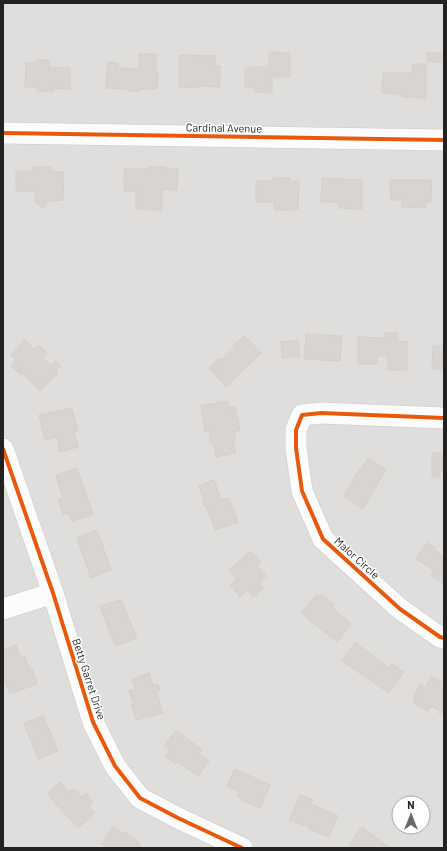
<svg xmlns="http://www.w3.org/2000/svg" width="447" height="851" viewBox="0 0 447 851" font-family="Barlow,sans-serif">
<rect width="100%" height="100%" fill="#f0eeeb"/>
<path fill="#dfdedc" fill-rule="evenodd" d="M3 3H444V848H3ZM399 803H423V827H399Z"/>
<g fill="#d7d4d2" stroke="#d3d0cc">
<polygon points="269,52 290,53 290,77 272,77 272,93 255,92 256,88 245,88 245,68 255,68 256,66 269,69"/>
<rect x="427" y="53" width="15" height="9"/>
<polygon points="139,54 156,54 156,72 158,72 157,89 140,89 140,91 129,91 129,89 106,88 107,68 108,68 108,62 118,63 118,68 139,69"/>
<polygon points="179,55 216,56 215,66 220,66 220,87 197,86 197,88 179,87"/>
<polygon points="36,60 49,60 49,67 70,68 70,89 54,88 54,92 37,91 37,87 25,87 26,63 36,63"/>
<polygon points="413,64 426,64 426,98 402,97 401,94 382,93 383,73 412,73"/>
<polygon points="33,167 51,167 50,172 64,172 63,200 47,202 42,209 35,201 35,192 16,191 16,171 33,171"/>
<polygon points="148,167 166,167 166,169 178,169 177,190 162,189 162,210 136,209 136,191 124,191 124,169 148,169"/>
<polygon points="273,178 290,178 290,181 299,181 298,209 293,209 293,210 274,210 274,202 256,202 256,181 273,181"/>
<polygon points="322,178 362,180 362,209 339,208 339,202 321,202"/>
<polygon points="390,180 432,180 431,202 426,201 426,208 402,207 402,200 391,200"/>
<polygon points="384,333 398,333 398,341 407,342 407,370 388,370 388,356 377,356 377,364 358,364 358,337 384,338"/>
<polygon points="306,334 342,336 340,361 304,359"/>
<polygon points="245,336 261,353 226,387 209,368 220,358 222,360 235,347 233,345"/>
<polygon points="25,340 34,349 39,345 47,353 43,358 51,365 55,361 61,366 56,370 58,373 40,391 23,373 21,375 11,366 16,360 11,355"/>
<polygon points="298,340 300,356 282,358 281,342"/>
<polygon points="433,346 444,346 444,371 441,371 441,369 432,369"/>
<polygon points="228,401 229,408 235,407 240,430 235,431 236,438 233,439 236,453 216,457 213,442 210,443 209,435 211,434 211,431 205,432 201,406"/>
<polygon points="72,408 78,431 74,432 78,447 60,452 57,437 45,440 39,415"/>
<polygon points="432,453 444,453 444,471 440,471 440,477 432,477"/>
<polygon points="368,458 386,470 363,509 344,496 351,484 350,484"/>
<polygon points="77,468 93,514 72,522 69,513 63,515 58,500 63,498 56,475"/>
<polygon points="214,480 221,500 229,498 238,522 215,530 206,506 204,506 203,502 204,500 199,486"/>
<polygon points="97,530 111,570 91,578 77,538"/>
<polygon points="427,543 436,548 434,550 444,556 444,584 431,576 434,570 416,559"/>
<polygon points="250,551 261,562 257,566 266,576 259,583 263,588 254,597 247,590 240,597 230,585 237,579 229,570"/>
<polygon points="321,594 335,605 332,608 351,624 337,642 301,613 316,595 318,597"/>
<polygon points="121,600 137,638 115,646 100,606"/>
<polygon points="355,642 389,668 392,664 404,672 389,693 342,661"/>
<polygon points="16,645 20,658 25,657 29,669 32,668 37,684 10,694 3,675 3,650"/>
<polygon points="149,673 153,685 158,684 160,690 156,691 163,713 136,720 131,705 134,704 129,691 135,689 132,679"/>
<polygon points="431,677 444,683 444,715 439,713 440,711 431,706 428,711 414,704 416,699 413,698 420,684 426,687"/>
<polygon points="43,716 58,751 38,759 24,723"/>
<polygon points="176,730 202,750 199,754 209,761 198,776 178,762 176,764 165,756 170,751 164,746"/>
<polygon points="235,769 270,785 260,808 242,800 242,799 237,796 239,791 227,786"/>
<polygon points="60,782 69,792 74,789 81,797 86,793 93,802 88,806 95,813 78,828 47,794"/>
<polygon points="300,795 313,800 311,804 338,816 329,837 309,829 308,826 304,825 304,826 289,820"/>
<polygon points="113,826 124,834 125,832 140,843 138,845 143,848 108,848 102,844"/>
<polygon points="362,827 390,848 352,848 349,845"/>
</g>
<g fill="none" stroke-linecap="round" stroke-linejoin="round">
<defs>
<g id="minor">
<polyline points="3,133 444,140"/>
<polyline points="444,418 321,413 302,415 296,430 296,448 302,491 323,539 400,609 440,637 444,638"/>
<polyline points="3,449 53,593 93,722 115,766 140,798 178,818 242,848"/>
<polyline points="3,609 53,593"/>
</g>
</defs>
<use href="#minor" stroke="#c9c8c7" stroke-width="22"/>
<use href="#minor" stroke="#fdfcfc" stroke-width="21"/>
<defs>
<g id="cycleway">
<polyline points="3,133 444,140"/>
<polyline points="444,418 321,413 302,415 296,430 296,448 302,491 323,539 400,609 440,637 444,638"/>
<polyline points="3,449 53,593 93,722 115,766 140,798 178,818 242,848"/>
</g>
</defs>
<use href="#cycleway" stroke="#fff" stroke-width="6"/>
<use href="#cycleway" stroke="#e8590c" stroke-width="4"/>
</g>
<g text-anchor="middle" stroke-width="3" stroke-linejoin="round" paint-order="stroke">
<g font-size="11" fill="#222" stroke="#fff">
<text transform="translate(224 128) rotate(1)" y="4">Cardinal Avenue</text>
<text transform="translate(357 558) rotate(42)" y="4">Malor Circle</text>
<text transform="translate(89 679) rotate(72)" y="4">Betty Garret Drive</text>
</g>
</g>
<rect width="447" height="851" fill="none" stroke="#222222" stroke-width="8"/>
<g transform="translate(411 815)"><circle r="19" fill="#ffffff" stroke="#a7a7a7"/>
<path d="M0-3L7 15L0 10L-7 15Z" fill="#6a6968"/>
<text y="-6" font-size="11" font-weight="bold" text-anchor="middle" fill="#222222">N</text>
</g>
</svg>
